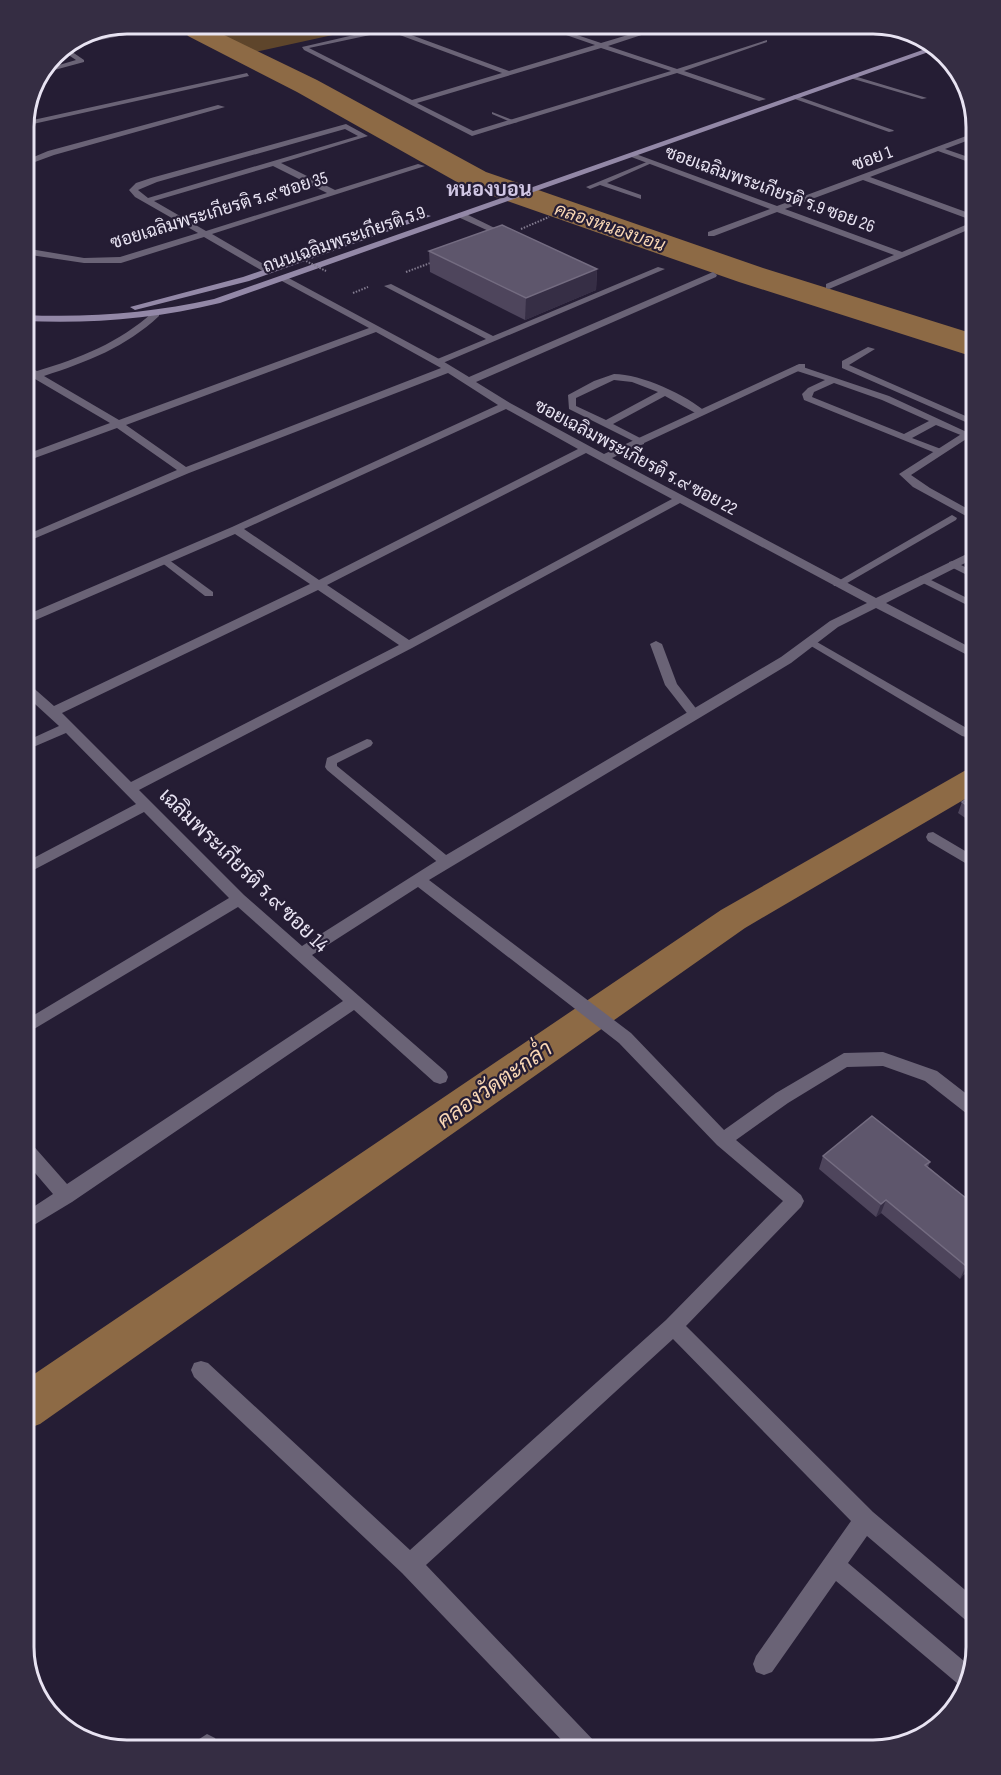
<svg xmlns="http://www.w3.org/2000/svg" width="1001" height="1775" viewBox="0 0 1001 1775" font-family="'Sofia Sans Condensed',Sarabun,sans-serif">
<rect width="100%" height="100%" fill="#251d34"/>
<polygon fill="#5e452b" points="360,29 250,53 215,31"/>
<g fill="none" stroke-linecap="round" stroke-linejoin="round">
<polygon fill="#8d6a45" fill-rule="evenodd" points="977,767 977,792 745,928 40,1424 24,1430 24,1381 721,910 966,770"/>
<polygon fill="#8d6a45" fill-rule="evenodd" points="184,31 216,31 317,80 486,172 763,268 977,335 977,358 739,282 464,186 297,92 188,36"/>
<g stroke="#837c90" stroke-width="2" stroke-dasharray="1.5 1.5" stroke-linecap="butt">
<polyline points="521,229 549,217"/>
<polyline points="406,272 433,262"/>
<polyline points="353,293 368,287"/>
</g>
<g fill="#6a6376" fill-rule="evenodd">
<polygon points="850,76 854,76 927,98 922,99 850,78"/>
<polygon points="794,95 893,130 894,131 889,132 792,98"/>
<polygon points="492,112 518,122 513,123 492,114"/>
<polygon points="649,161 654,162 607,183 641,195 641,199 600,185 590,189 586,187"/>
<polygon points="458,213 464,213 509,235 502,237 458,217"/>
<polygon points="658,267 665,269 438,365 434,362 435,360 486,339 384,286 391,284 493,336"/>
<polygon points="868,347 875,349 849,365 977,421 977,427 842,368 842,361"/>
<path d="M797 365 889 396 971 434 963 436 936 425 912 438 941 449V453L938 454 804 400 802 394 808 388 825 380 794 370 793 368ZM834 383 882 400 929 421 904 434 812 397 814 392Z"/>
<path d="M614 374C641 374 687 395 707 413L699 415 665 396 613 424 644 440V444L641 445 569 409 568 395 594 381ZM614 380 632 382 658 392 606 420 576 406V398Z"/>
<polygon points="952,515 957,518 956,520 842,586 834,586 833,584"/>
<polygon points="165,557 213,592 213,596 205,596 161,562 161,558"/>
<polygon points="953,561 977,573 977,580 949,566 949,562"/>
<polygon points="923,576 977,603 977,610 919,581 919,577"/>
<polygon points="810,638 970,730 972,733 966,737 962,736 806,643 804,641"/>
<polygon points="656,641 662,644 677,684 698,711 700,714 698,717 690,717 665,685 650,644"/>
<polygon points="367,739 371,740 373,743 371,746 337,763 337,766 451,859 453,862 451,865 441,865 327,770 325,767 327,758"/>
</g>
<g fill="#6a6376" fill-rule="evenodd">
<polygon points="793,25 803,25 789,29 789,27"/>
<path d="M658 26H669L608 46 677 69 767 40V42L684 71 766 99 759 101 677 73 472 136 304 50 302 47 380 29H395L509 71 595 45 543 27H553L601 43ZM389 31 502 73 412 100 309 48ZM601 48 671 71 473 131 417 103Z"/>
<polygon points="129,31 144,31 66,47 73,42"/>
<polygon points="65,47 84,60 84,62 47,72 49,68 76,60 61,50"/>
<polygon points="247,73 249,76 24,126 24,122"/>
<polygon points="218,105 225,107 54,155 24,166 24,161 48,151"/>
<path d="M346 124 368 136 281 163 335 190 418 164 425 166 212 234 272 269V273H266L204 237 121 263H84L24 254V248L84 258 120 257 198 233 135 197 129 190 136 183 151 178ZM345 129 358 136 148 198 138 190 157 182ZM273 166 327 193 206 231 154 201Z"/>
<path d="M977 132V137L945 149 977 160V165L938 151 870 177 977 216V226L829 289 826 288V284L894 255 777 212 714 236H708V232L770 209 626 155 633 153 777 206ZM863 180 974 221H975L902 252 785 209Z"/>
<path d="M713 272 717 275 716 277 476 382 510 403 604 454 799 364H805V368L612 458 876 598 977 549V557L886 603 977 651V660L876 608 838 627 791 663 429 880 631 1033 724 1130 776 1093 844 1053 883 1052 937 1071 977 1102V1119L971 1117 925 1081 883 1066 847 1067 788 1103 736 1140 801 1195 804 1201 801 1207 686 1326 873 1512 977 1600V1626L969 1623 867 1536 848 1563 971 1667 964 1689 836 1581 772 1672 764 1675 756 1672 753 1664 756 1656 851 1521 673 1339 426 1565 596 1743 600 1751H572L402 1573 194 1377 191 1370 194 1363 201 1361 208 1363 410 1550 666 1320 783 1201 717 1145 619 1043 418 887 312 955 446 1072 448 1077 446 1082 440 1084 434 1082 354 1010 72 1202 24 1231V1213L53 1194 24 1160V1140L30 1142 67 1184 343 1001 238 907 24 1035V1021L229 898 144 812 24 875V863L136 804 66 733 24 751V742L59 726 24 694V683L29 684 54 706 310 584 235 534 24 625V616L232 527 498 405 448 373 189 473 24 543V536L177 470 117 428 24 462V455L110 423 35 379H26L25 377 28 374 24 372V365L37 371C80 358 119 343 153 312H159V316C126 347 87 362 44 376L119 420 369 328 280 280 279 278 283 275 441 360 469 377ZM376 332 441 368 186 467 126 425ZM506 409 578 449 319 580 244 529ZM586 453 672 499 409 640 327 585ZM680 503 867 603 830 621 781 657 441 858 302 946 244 895 139 790 412 648ZM318 590 399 645 131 782 62 713Z"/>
<polygon points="977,424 977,432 911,475 930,488 977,514 977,522 913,487 899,474"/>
<polygon points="933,832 977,858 977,870 928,841 926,837 928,833"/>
<polygon points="207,1734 215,1738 219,1746 217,1751 189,1751 193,1743"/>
</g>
<g fill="#9388a7" fill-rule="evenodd">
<path d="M934 46 937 49 220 303C155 319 91 324 24 321V315C89 318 151 313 214 299Z"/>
<polygon points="424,214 431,216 249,281 135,310 130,307 243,277"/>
</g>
<polyline stroke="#837c90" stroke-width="2" stroke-dasharray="1.5 1.5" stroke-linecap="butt" points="290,253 326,271"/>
</g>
<g fill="#4e455c">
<polygon points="429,251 597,269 596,290 525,320 430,272"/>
<polygon points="977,792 977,826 958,813 962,802"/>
<polygon points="977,899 977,925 966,918 971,904"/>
<polygon points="823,1156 930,1162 928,1167 977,1207 977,1285 964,1274 960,1279 881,1213 876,1217 819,1169"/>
</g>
<g fill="#362e45">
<polygon points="597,269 596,290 525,320 526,298"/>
<polygon points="886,1200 881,1213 876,1217 881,1204"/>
<polygon points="970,1262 964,1274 960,1279 966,1266"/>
</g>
<g fill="#5e566c" stroke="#746c81" stroke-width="1.5">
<polygon points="502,225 597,269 526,298 429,251"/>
<polygon points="977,792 977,812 962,802"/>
<polygon points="977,899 977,908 971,904"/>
<polygon points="872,1116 930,1162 925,1165 977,1207 977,1267 970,1262 966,1266 886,1200 881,1204 823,1156"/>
</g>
<g text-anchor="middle" stroke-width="4.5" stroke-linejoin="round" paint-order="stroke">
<g font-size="18" fill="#e8e3f2" stroke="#251d34">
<text transform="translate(872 158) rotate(-20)" y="6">ซอย 1</text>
<text transform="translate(770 189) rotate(20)" y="6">ซอยเฉลิมพระเกียรติ ร.9 ซอย 26</text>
<text transform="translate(219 210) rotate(-17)" y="6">ซอยเฉลิมพระเกียรติ ร.๙ ซอย 35</text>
<text transform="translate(344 239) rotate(-19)" y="6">ถนนเฉลิมพระเกียรติ ร.9</text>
<text transform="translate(636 457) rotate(28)" y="6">ซอยเฉลิมพระเกียรติ ร.๙ ซอย 22</text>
</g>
<g font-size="18" font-style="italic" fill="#f8d6b4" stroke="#251d34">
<text transform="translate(610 227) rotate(19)" y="6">คลองหนองบอน</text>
</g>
<g font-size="20" font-weight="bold" fill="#d1c7e5" stroke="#251d34">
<text x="489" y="196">หนองบอน</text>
</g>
<g font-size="21" fill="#e8e3f2" stroke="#251d34">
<text transform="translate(244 870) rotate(44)" y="7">เฉลิมพระเกียรติ ร.๙ ซอย 14</text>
</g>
<g font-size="22" font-style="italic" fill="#f8d6b4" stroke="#251d34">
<text transform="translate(494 1084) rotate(-35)" y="8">คลองวัดตะกล่ำ</text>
</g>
</g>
<path d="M0 0H1001V1775H0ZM127 34H873A93 93 0 0 1 966 127V1647A93 93 0 0 1 873 1740H127A93 93 0 0 1 34 1647V127A93 93 0 0 1 127 34Z" fill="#352d43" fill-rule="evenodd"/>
<path fill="none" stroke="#e8e3f2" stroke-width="3" d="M127 34H873A93 93 0 0 1 966 127V1647A93 93 0 0 1 873 1740H127A93 93 0 0 1 34 1647V127A93 93 0 0 1 127 34Z"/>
</svg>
